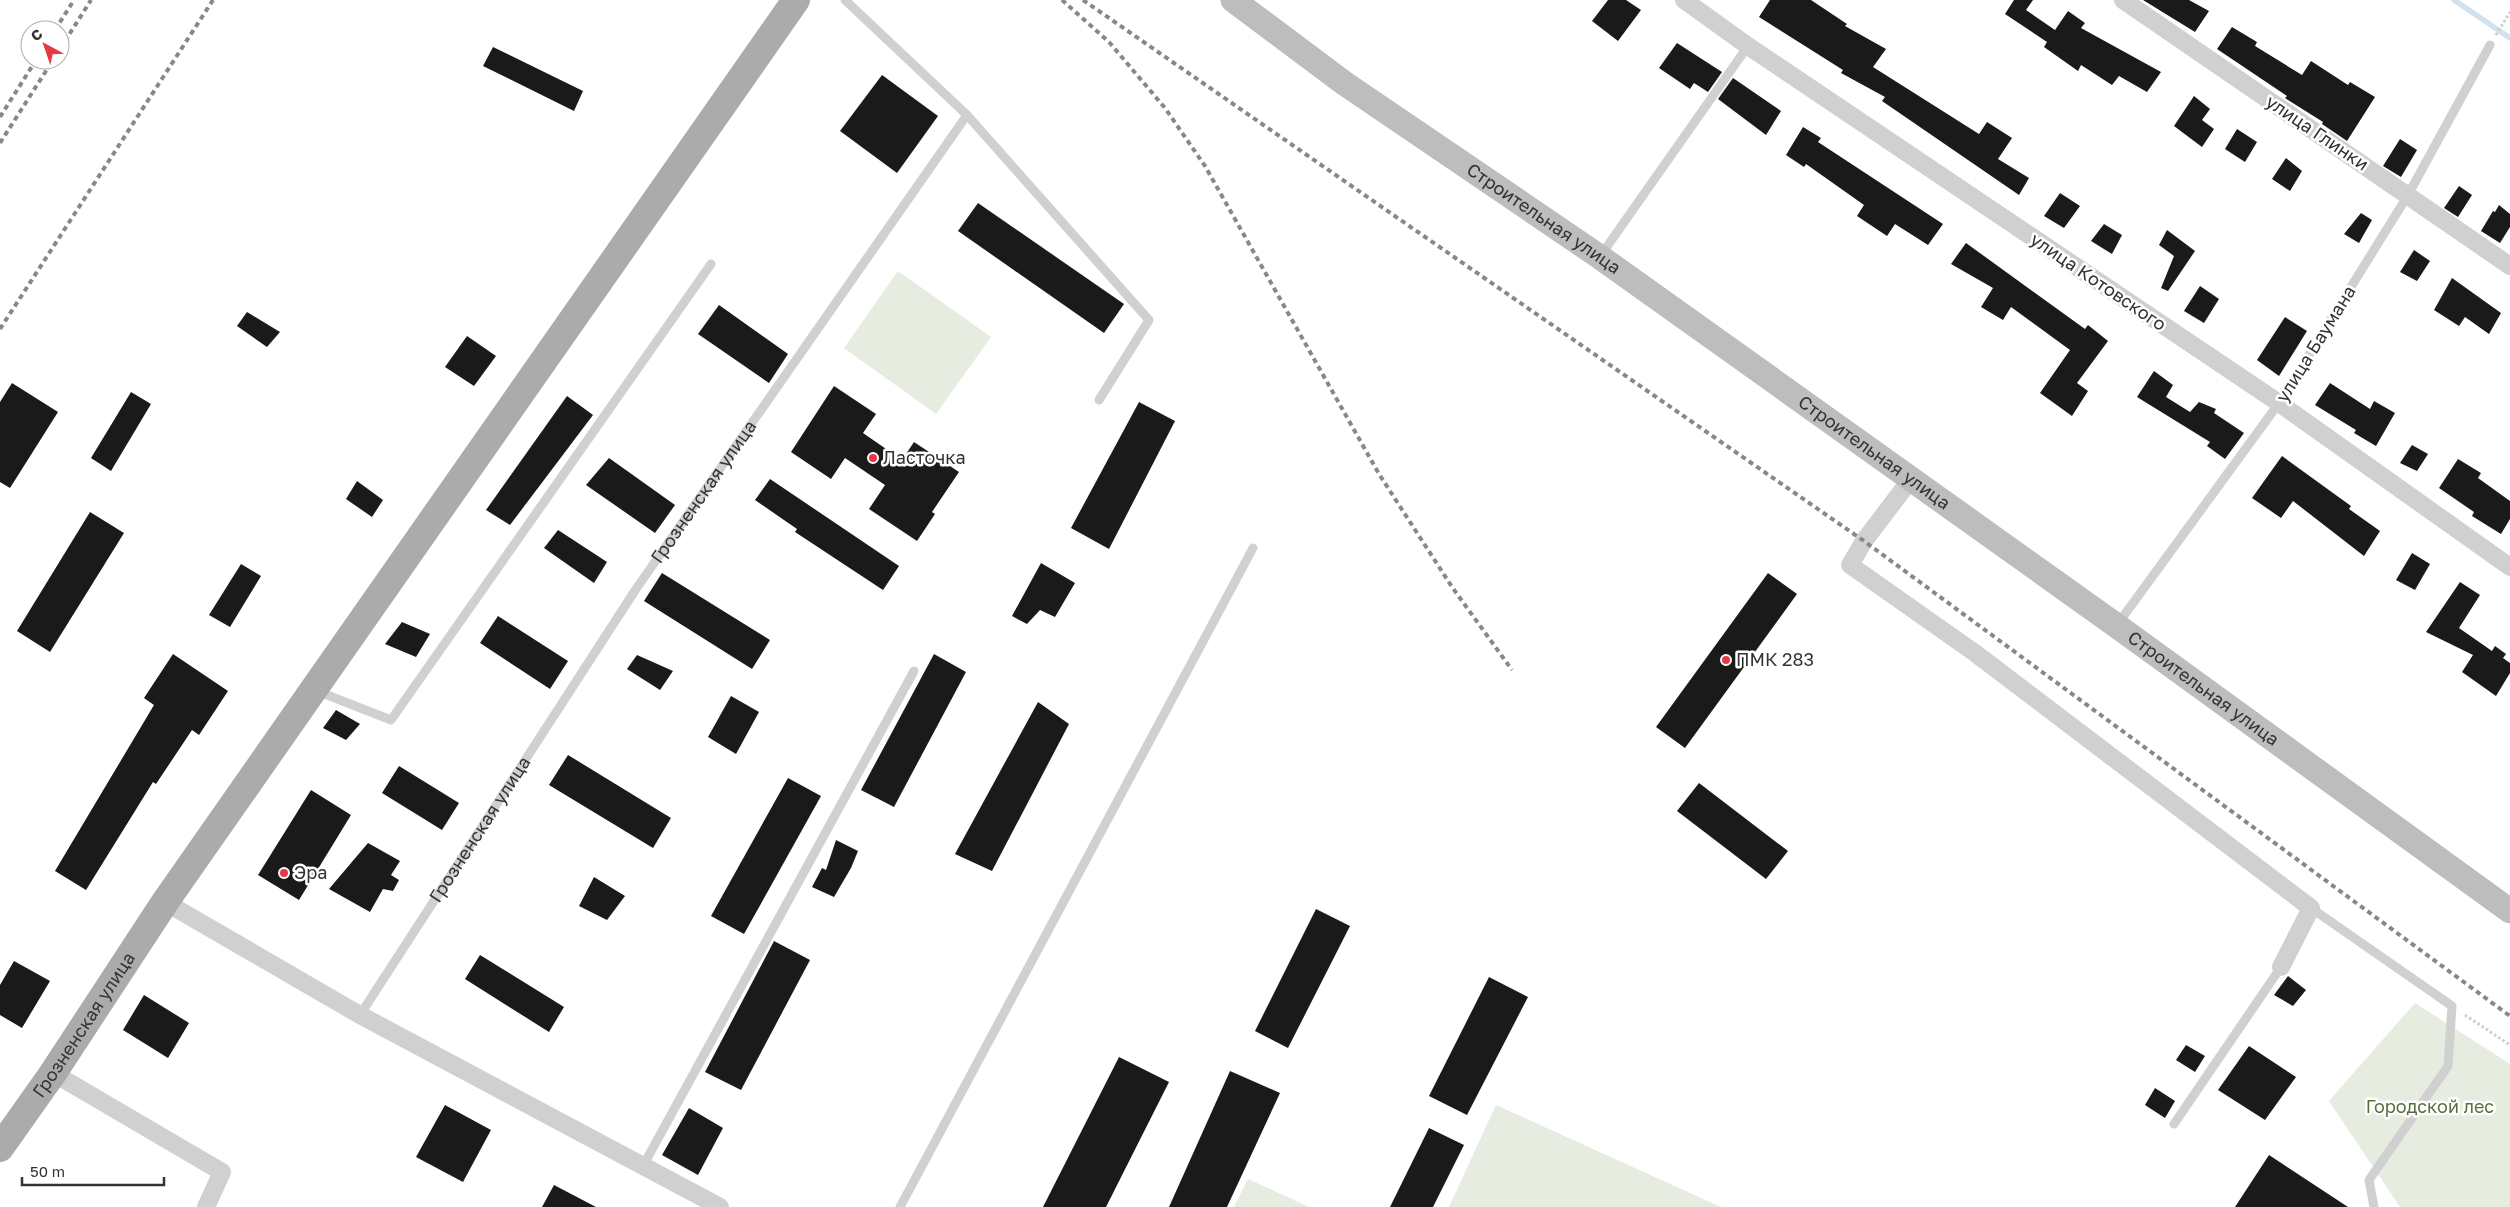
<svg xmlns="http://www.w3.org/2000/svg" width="2510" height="1207" viewBox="0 0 2510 1207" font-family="'Golos Text',sans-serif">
<rect width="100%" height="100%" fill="#fff"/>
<g fill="#e6ecdf">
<polygon points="898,271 991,337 936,414 844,348"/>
<polygon points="2415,1003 2510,1064 2510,1207 2400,1207 2329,1101"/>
<polygon points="1496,1105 1721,1207 1449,1207"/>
<polygon points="1248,1179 1309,1207 1234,1207"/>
</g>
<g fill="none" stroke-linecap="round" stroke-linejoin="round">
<polyline stroke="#cfe2ee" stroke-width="5.5" points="2454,0 2510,38"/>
</g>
<g fill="#1a1a1a">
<polygon points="1608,0 1626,0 1641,10 1618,41 1592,21"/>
<polygon points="1770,0 1811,0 1847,24 1845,26 1886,49 1873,67 1979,134 1987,122 2012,138 1998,159 2029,178 2019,195 1882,101 1885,97 1841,73 1843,70 1759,17"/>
<polygon points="2014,0 2033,0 2026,10 2055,30 2068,11 2085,23 2081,28 2161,72 2147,92 2119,76 2112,85 2081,65 2078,71 2044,47 2047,42 2005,14"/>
<polygon points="2143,0 2189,0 2209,11 2195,32"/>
<polygon points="2232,27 2257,42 2255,46 2302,75 2311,61 2348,85 2350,82 2375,97 2347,141 2322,124 2323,122 2285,98 2287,96 2217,49"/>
<polygon points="1677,43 1722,72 1708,92 1694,83 1690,89 1659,68"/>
<polygon points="493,47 583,91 574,111 483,66"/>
<polygon points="882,75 938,116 897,173 840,131"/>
<polygon points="1733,78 1781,111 1766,135 1718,99"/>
<polygon points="2194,96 2210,109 2202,120 2214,129 2202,147 2174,126"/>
<polygon points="1803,127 1821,138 1818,142 1943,224 1928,245 1895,224 1887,236 1857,216 1864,205 1806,164 1804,167 1786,155"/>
<polygon points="2237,129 2257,142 2245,162 2225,149"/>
<polygon points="2400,139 2417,150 2401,177 2383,166"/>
<polygon points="2286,158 2302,171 2290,191 2272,179"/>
<polygon points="2459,186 2472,195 2458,217 2444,208"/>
<polygon points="2060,193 2080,206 2064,228 2044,216"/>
<polygon points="978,203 1124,304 1104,333 958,231"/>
<polygon points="2499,205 2510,214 2510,227 2500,243 2481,231 2493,211 2495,212"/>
<polygon points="2361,213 2372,220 2359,243 2344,234"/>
<polygon points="2104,224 2122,235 2112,254 2091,241"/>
<polygon points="2167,230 2195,251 2168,291 2161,288 2174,256 2159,245"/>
<polygon points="1966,243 2085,329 2088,325 2108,341 2077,383 2088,391 2072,416 2040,393 2070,350 2011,307 2003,320 1981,307 1993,288 1951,264"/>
<polygon points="2414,250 2430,261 2417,281 2400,272"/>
<polygon points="2452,278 2501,313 2489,334 2465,317 2459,326 2434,310"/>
<polygon points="2200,286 2219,299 2204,323 2184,311"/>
<polygon points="719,305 788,354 769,383 698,334"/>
<polygon points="247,312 280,332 267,347 237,326"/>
<polygon points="2285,317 2307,331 2279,376 2257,360"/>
<polygon points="467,336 496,356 474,386 445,367"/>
<polygon points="2154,371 2173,385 2166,397 2190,412 2199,402 2216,409 2214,413 2244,433 2225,459 2207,446 2210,442 2137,397"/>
<polygon points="12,383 58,412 10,488 0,482 0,402"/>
<polygon points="2330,383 2370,409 2374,401 2395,413 2376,446 2354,433 2356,430 2315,405"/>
<polygon points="834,386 876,414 863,433 902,460 914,442 959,472 932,512 935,514 917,541 869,509 885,485 845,458 831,479 791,452"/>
<polygon points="131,392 151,404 111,471 91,458"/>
<polygon points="567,396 593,415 510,525 486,510"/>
<polygon points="1139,402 1175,421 1109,549 1071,528"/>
<polygon points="2412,445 2428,454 2417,471 2400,463"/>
<polygon points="2282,456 2351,506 2349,509 2380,531 2364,556 2293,501 2281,518 2252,498"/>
<polygon points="609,458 675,505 655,533 586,485"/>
<polygon points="2458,459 2481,473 2478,478 2510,501 2510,519 2501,534 2472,516 2474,512 2439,488"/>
<polygon points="770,479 899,566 883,590 795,532 797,529 755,500"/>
<polygon points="357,481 383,500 372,517 346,499"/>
<polygon points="90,512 124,533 50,652 17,631"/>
<polygon points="558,530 607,562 594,583 544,548"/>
<polygon points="2412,553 2430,564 2415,590 2396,580"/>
<polygon points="1041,563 1075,583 1055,617 1040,610 1027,624 1012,616"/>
<polygon points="241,564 261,576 230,627 209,615"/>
<polygon points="662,573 770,640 752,669 644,601"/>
<polygon points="1768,573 1797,594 1685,748 1656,727"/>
<polygon points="2460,582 2480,595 2459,628 2492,651 2495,646 2506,654 2503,658 2510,663 2510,673 2496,696 2462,672 2473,655 2426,632"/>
<polygon points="498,616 568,661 550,689 480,643"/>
<polygon points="402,622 430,634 416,657 385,644"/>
<polygon points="173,654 228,691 199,735 192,730 156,784 153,782 86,890 55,871 154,705 144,698"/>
<polygon points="934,654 966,672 894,807 861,790"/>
<polygon points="637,655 673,671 660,690 627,669"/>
<polygon points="731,696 759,712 736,754 708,737"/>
<polygon points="1038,702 1069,724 992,871 955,854"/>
<polygon points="336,710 360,724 346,740 323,728"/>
<polygon points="568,755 671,818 653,848 549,785"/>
<polygon points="399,766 459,803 442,830 382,793"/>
<polygon points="788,778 821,796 744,934 711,916"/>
<polygon points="1699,783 1788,851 1766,879 1677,811"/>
<polygon points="311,790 351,815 299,900 258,875"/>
<polygon points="836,840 858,851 851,868 834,897 812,887 822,868 826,870"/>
<polygon points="368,843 400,861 391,875 399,880 393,891 383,889 370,912 329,889"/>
<polygon points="594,877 625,896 607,920 579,906"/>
<polygon points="1316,909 1350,926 1288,1048 1255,1031"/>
<polygon points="774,941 810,960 741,1090 705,1072"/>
<polygon points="480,955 564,1007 549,1032 465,979"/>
<polygon points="14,961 50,981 22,1028 0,1015 0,985"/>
<polygon points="2288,976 2306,990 2293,1006 2274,995"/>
<polygon points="1489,977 1528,997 1467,1115 1429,1096"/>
<polygon points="144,995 189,1023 168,1058 123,1030"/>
<polygon points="2186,1045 2205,1056 2195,1072 2176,1060"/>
<polygon points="2249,1046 2296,1077 2265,1120 2218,1090"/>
<polygon points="1119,1057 1169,1082 1106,1207 1043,1207"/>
<polygon points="1230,1071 1280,1093 1227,1207 1169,1207"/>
<polygon points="2155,1088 2175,1101 2165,1118 2145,1105"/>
<polygon points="445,1105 491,1130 463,1182 416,1157"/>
<polygon points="689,1108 723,1128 698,1175 662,1155"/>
<polygon points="1429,1128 1464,1145 1433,1207 1390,1207"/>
<polygon points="2269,1155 2348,1207 2235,1207"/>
<polygon points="554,1185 596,1207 542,1207"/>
</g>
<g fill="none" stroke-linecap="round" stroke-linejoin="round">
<g stroke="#cdcdcd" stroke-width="3" stroke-dasharray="2.5 2.5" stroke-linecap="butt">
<polyline points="2496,35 2510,12"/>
<polyline points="2465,1015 2510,1045"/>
</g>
<g stroke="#d0d0d0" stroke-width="9">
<polyline points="967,115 1149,320 1099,400"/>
<polyline points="1601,255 1748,46"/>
<polyline points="2117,625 2279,403 2408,195 2490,45"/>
<polyline points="317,691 391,720 711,264"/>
<polyline points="2311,908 2452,1006 2448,1066 2369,1180 2374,1207"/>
<path id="s1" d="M360 1015 636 589 967 115 845 0"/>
<polyline points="2174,1124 2281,967"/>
<polyline points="643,1166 914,671"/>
<polyline points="900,1207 1253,548"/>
</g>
<g stroke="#d0d0d0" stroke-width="18">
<polyline points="1684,0 1748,46 2279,403 2510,567"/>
<polyline points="2123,0 2510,266"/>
<polyline points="1911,479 1864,541 1850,565 1975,653 2311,908 2281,967"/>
<polyline points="165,902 360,1015 720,1207"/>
<polyline points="53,1073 222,1172 206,1207"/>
</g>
<path stroke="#bdbdbd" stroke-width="25" id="s2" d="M1233 0 1344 83 1600 257 2117 626 2510 911"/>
<path stroke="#ababab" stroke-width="28" id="s3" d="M0 1148 53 1073 165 902 796 0"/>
<g stroke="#888" stroke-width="4" stroke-dasharray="5 4" stroke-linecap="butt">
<polyline points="1062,0 1109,42 1165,108 1205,166 1379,474 1452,587 1512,670"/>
<polyline points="1083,0 1864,541 2510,1016"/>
<polyline points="55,30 74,0"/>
<polyline points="60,49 91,0"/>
<polyline points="0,117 36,60"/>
<polyline points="0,143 53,60"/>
<polyline points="0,329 213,0"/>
</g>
</g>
<g fill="#e63946" stroke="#fff" stroke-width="2">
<circle cx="873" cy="458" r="5"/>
<circle cx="1726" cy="660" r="5"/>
<circle cx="284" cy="873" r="5"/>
</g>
<g text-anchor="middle" stroke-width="5" stroke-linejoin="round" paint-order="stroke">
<g font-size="18" fill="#333" stroke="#fff">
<text transform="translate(2317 133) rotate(34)" y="6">улица Глинки</text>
<text dy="6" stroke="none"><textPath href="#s2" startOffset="380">Строительная улица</textPath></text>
<text transform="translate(2098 282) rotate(34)" y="6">улица Котовского</text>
<text transform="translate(2316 344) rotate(-58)" y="6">улица Баумана</text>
<text dy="6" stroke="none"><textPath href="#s2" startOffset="785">Строительная улица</textPath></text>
<text dy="6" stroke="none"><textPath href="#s1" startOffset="626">Грозненская улица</textPath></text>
<text dy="6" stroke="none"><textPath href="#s2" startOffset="1190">Строительная улица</textPath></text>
<text dy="6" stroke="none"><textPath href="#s1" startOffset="221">Грозненская улица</textPath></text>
<text dy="6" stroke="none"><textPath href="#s3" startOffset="149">Грозненская улица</textPath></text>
</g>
<g font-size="18" fill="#333" stroke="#fff" text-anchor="start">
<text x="883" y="464">Ласточка</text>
<text x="1736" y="666">ПМК 283</text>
<text x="294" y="879">Эра</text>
</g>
<g font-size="18" fill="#56703f" stroke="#fff">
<text x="2430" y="1113">Городской лес</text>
</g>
</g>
<g transform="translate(45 45) rotate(320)"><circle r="24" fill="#ffffff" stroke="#adadad"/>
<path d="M0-4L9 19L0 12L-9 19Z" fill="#e63946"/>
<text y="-8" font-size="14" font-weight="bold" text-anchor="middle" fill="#333333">С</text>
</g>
<path d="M22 1177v8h142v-8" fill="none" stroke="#333333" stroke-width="2.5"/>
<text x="30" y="1177" font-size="15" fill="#333333" stroke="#ffffff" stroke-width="4" paint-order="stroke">50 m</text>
</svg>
